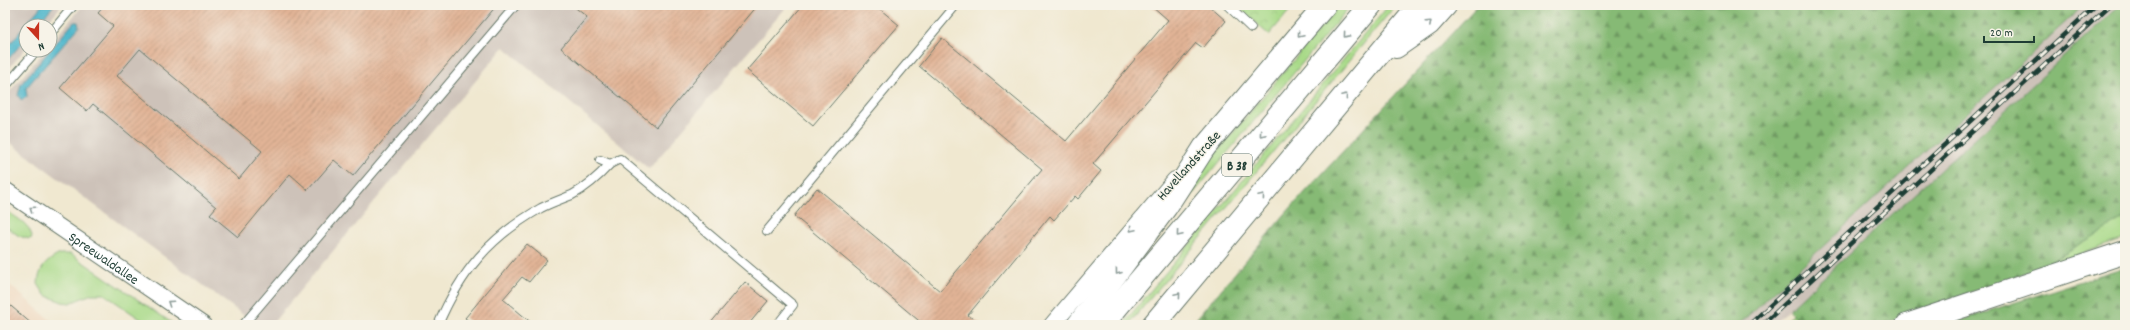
<svg xmlns="http://www.w3.org/2000/svg" width="2130" height="330" viewBox="0 0 2130 330" font-family="Dekko,sans-serif">
<defs>
<pattern id="forest-firs" width="22" height="20" patternUnits="userSpaceOnUse"><rect width="22" height="20" fill="#86ba75"/><path d="M5 1l3.5 6h-7zM16 11l3.5 6h-7z" fill="#6d9861"/></pattern>
<pattern id="park-crowns" width="20" height="18" patternUnits="userSpaceOnUse"><rect width="20" height="18" fill="#a9da89"/><path d="M2 6a3 3 0 1 1 6 0M12 15a3 3 0 1 1 6 0" fill="none" stroke="#91bc77"/></pattern>
<pattern id="building-hatch" width="6" height="6" patternUnits="userSpaceOnUse"><rect width="6" height="6" fill="#e2b496"/><path d="M-1 1l2-2M0 6l6-6M5 7l2-2" fill="none" stroke="#b7947b"/></pattern>
</defs>
<rect width="100%" height="100%" fill="#f7f3e8"/>
<filter id="ink" filterUnits="userSpaceOnUse"><feTurbulence type="fractalNoise" baseFrequency=".025" numOctaves="2"/><feDisplacementMap in="SourceGraphic" scale="8" xChannelSelector="R" yChannelSelector="G"/><feConvolveMatrix kernelMatrix="1 2 1 2 8 2 1 2 1" color-interpolation-filters="sRGB"/></filter>
<filter id="wash" filterUnits="userSpaceOnUse"><feTurbulence type="fractalNoise" baseFrequency=".012" numOctaves="4" result="noise"/><feDisplacementMap in="SourceGraphic" scale="16" xChannelSelector="R" yChannelSelector="G"/><feGaussianBlur stdDeviation="0.9" result="paint"/><feColorMatrix in="noise" values="0 0 0 0 0 0 0 0 0 0 0 0 0 0 0 0 0 1.4 0 .05"/><feComposite in="paint" operator="in"/></filter>
<g filter="url(#wash)">
<rect width="100%" height="100%" fill="#f0e8d0"/>
<polygon fill="#efd6bb" points="5,281 56,325 5,325"/>
<g fill="#cdc2b9">
<polygon points="5,5 62,5 44,26 26,26 26,48 5,73"/>
<polygon points="83,5 788,5 649,169 504,47 271,325 257,325 5,139 5,97 45,50 50,50 50,44"/>
<polygon points="2084,5 2120,5 1772,325 1738,325"/>
</g>
<g fill="#a9da89" stroke="#648c5e">
<polygon points="1340,5 1351,5 1176,214 1171,216 1195,178"/>
<polygon points="1389,5 1396,5 1128,325 1122,325"/>
<path d="M5 210C15 217 31 224 32 238L29 239 19 236 5 226Z"/>
<polygon points="2125,218 2125,239 2039,268 2116,222"/>
<path d="M60 254H71L175 325H149L104 294H92L70 303 62 302 45 295 38 284C39 268 46 261 60 254Z"/>
<polygon points="1792,315 1803,325 1781,325"/>
</g>
<g fill="url(#forest-firs)" stroke="#527c54">
<polygon points="1478,5 2084,5 1738,325 1191,325 1286,213"/>
<polygon points="2120,5 2125,5 2125,218 2039,268 1880,325 1803,325 1788,310"/>
<polygon points="2125,267 2125,325 1945,325"/>
</g>
<polygon fill="url(#park-crowns)" stroke="#648c5e" points="1236,5 1286,5 1290,10 1269,35"/>
<g fill="#4db6cb" stroke="#367a80">
<polygon points="42,5 54,5 36,26 26,26 26,38 5,63 5,50"/>
<polygon points="74,22 78,22 79,27 26,88 27,97 21,100 18,95 21,84"/>
</g>
<g id="blocks">
<g fill="url(#building-hatch)" fill-rule="evenodd">
<path d="M105 5H497L353 176 334 160 308 190 290 174 238 237 210 214 216 207 93 104 87 111 60 88 113 26 98 13ZM140 49 262 151 239 179 117 76Z"/>
<polygon points="572,5 758,5 656,127 561,48 587,17"/>
<polygon points="803,5 875,5 899,25 813,126 747,70"/>
<polygon points="1151,5 1208,5 1226,21 1203,48 1196,43 1093,164 1101,171 1078,199 1075,196 1054,220 1050,216 968,315 981,325 924,325 794,216 817,188 940,291 1042,169 919,66 942,38 1066,141 1168,20"/>
<polygon points="527,244 547,260 529,282 522,277 503,299 534,325 474,325 465,318"/>
<polygon points="745,282 768,301 748,325 709,325"/>
<polygon points="5,301 33,325 5,325"/>
</g>
</g>
</g>
<g filter="url(#ink)">
<use href="#blocks" fill-opacity="0" stroke="#68796b" stroke-width="1"/>
<g fill="none" stroke-linecap="round" stroke-linejoin="round">
<defs>
<g id="lane">
<polyline points="1227,5 1251,28"/>
<polyline points="50,34 74,5"/>
<polyline points="5,87 37,50"/>
<polyline points="600,160 610,164 620,159 793,305 777,325"/>
<polyline points="767,231 956,5"/>
<polyline points="243,325 516,5"/>
<path d="M438 325C461 271 490 237 541 208 551 203 562 199 572 195 587 187 599 176 610 164"/>
</g>
<g id="street">
<path id="s1" d="M5 190 203 325"/>
<polyline points="1052,325 1175,180"/>
</g>
<g id="secondary">
<polyline points="1204,148 1325,5"/>
<polyline points="1907,325 2125,252"/>
</g>
<g id="highway">
<polyline points="1396,47 1429,24 1446,5"/>
<polyline points="1078,325 1166,207 1204,148"/>
<polyline points="1102,325 1371,5"/>
<polyline points="1153,325 1420,5"/>
</g>
</defs>
<use href="#lane" stroke="#68796b" stroke-width="10"/>
<use href="#street" stroke="#68796b" stroke-width="18"/>
<use href="#secondary" stroke="#68796b" stroke-width="24"/>
<use href="#highway" stroke="#68796b" stroke-width="24"/>
<use href="#lane" stroke="#fff" stroke-width="8"/>
<use href="#street" stroke="#fff" stroke-width="16"/>
<use href="#secondary" stroke="#fff" stroke-width="22"/>
<use href="#highway" stroke="#fff" stroke-width="22"/>
<defs>
<g id="rail">
<polyline points="1749,325 2096,5"/>
<polyline points="1762,325 2110,5"/>
</g>
</defs>
<use href="#rail" stroke="#1f3d34" stroke-width="4.5"/>
<use href="#rail" stroke="#f7f3e8" stroke-width="3" stroke-dasharray="9" stroke-linecap="butt"/>
</g>
<defs><path id="oneway-chevron" d="M-2-3.5L2.5 0L-2 3.5" fill="none" stroke-width="1.6" stroke-linecap="round" stroke-linejoin="round"/></defs>
<g stroke="#8f9e9a">
<use href="#oneway-chevron" transform="translate(1429 23) rotate(-42)"/>
<use href="#oneway-chevron" transform="translate(1300 35) rotate(130)"/>
<use href="#oneway-chevron" transform="translate(1346 35) rotate(130)"/>
<use href="#oneway-chevron" transform="translate(1345 96) rotate(-50)"/>
<use href="#oneway-chevron" transform="translate(1262 134) rotate(130)"/>
<use href="#oneway-chevron" transform="translate(1262 196) rotate(-50)"/>
<use href="#oneway-chevron" transform="translate(32 209) rotate(-146)"/>
<use href="#oneway-chevron" transform="translate(1132 229) rotate(130)"/>
<use href="#oneway-chevron" transform="translate(1179 234) rotate(130)"/>
<use href="#oneway-chevron" transform="translate(1118 272) rotate(127)"/>
<use href="#oneway-chevron" transform="translate(1178 295) rotate(-50)"/>
<use href="#oneway-chevron" transform="translate(170 303) rotate(-146)"/>
</g>
</g>
<g text-anchor="middle" stroke-width="3" stroke-linejoin="round" paint-order="stroke">
<rect fill="#f7f3e8" stroke="#60746a" stroke-width="1" x="1222" y="154" width="30" height="22" rx="3"/>
<g font-size="13" font-weight="bold" fill="#1f3d34">
<text x="1237" y="170">B 38</text>
</g>
<g font-size="14" fill="#1f3d34" stroke="#f7f3e8">
<text transform="translate(1188 165) rotate(-48)" y="5">Havellandstraße</text>
<text dy="5" stroke="none"><textPath href="#s1" startOffset="120">Spreewaldallee</textPath></text>
</g>
</g>
<rect width="2130" height="330" fill="none" stroke="#f7f3e8" stroke-width="20"/>
<g transform="translate(38 38) rotate(159)"><circle r="19" fill="#f7f3e8" stroke="#a1aaa0"/>
<path d="M0-3L7 15L0 10L-7 15Z" fill="#c8321e"/>
<text y="-6" font-size="11" font-weight="bold" text-anchor="middle" fill="#1f3d34">N</text>
</g>
<path d="M1984 36v6h50v-6" fill="none" stroke="#1f3d34" stroke-width="2"/>
<text x="1990" y="36" font-size="12" fill="#1f3d34" stroke="#f7f3e8" stroke-width="3" paint-order="stroke">20 m</text>
</svg>
